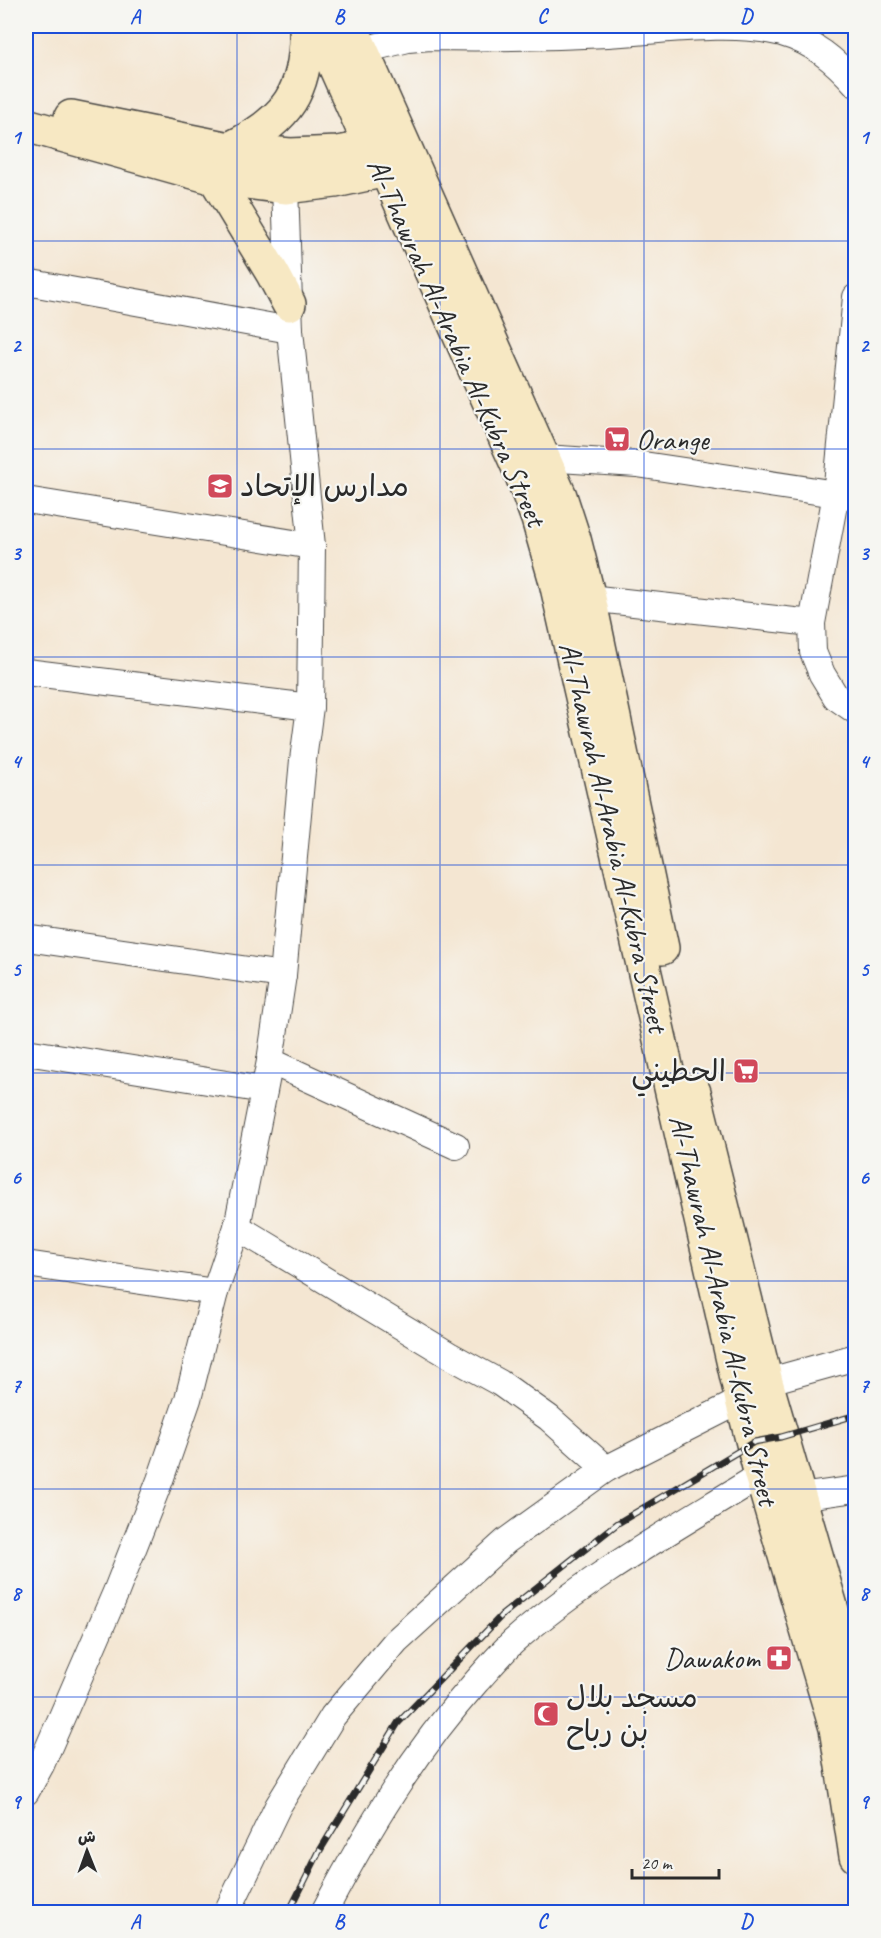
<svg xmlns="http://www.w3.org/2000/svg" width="881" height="1938" viewBox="0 0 881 1938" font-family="Caveat,'Playpen Sans Arabic',sans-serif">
<rect width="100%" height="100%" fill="#f6f6f2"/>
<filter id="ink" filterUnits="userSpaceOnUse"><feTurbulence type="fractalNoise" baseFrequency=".0167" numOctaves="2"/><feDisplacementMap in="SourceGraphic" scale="12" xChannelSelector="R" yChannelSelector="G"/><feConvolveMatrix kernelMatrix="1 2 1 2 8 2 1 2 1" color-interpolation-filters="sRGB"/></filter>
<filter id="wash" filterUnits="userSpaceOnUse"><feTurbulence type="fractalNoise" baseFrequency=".008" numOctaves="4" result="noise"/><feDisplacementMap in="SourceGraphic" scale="24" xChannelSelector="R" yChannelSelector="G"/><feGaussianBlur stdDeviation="1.35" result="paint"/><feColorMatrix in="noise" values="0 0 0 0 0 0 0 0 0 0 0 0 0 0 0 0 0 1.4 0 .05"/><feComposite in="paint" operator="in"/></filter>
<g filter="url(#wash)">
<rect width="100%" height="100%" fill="#f4e6d2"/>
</g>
<g filter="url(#ink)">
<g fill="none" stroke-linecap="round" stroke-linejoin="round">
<defs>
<g id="street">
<path d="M363 50 408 39 430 37C489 38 549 37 608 34 659 31 733 20 782 33 813 42 835 60 856 84"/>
<polyline points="26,282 290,330"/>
<polyline points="856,297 836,494 812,623 813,652 822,674 836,697 856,711"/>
<polyline points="544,458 637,464 856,497"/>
<polyline points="26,500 312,546"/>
<polyline points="589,598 812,623"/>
<polyline points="26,672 310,707"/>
<polyline points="26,938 283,975"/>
<polyline points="26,1052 264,1090"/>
<polyline points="270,1061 456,1146"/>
<polyline points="237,1227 449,1355 500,1383 549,1418 606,1469"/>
<polyline points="26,1264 215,1292"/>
<polyline points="766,1382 856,1357"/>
<polyline points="799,1497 856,1489"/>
<polyline points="26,1792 41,1765 116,1592 160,1480 188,1399 215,1292 237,1227 270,1061 283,975 303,760 310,707 312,546 290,330 285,187 288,168"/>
<polyline points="227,1912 278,1806 333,1716 396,1641 506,1541 606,1469 742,1400"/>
<path d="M324 1912C367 1830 414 1752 476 1682 488 1669 500 1654 513 1642 588 1576 676 1528 761 1475"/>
</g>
<g id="secondary">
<polyline points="317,26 371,147 386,170 521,473 538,519 555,578 742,1400 761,1475 836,1728 856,1856"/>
<polyline points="351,26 560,496 574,539 589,598 662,948"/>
<polyline points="71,117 229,149 290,155 338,153 371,147 391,137"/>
<polyline points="26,125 215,178 285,187 335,181 386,170 403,163"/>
<path d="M229 149C287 121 308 91 306 26"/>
<polyline points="215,178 273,274 289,304"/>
<polyline points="694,1092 766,1382 856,1693"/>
</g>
</defs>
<use href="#street" stroke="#494744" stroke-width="28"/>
<use href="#secondary" stroke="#494744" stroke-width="36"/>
<use href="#street" stroke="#fff" stroke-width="26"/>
<use href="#secondary" stroke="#f7e8c3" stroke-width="33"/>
<defs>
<polyline id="rail" points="289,1912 319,1852 398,1723 502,1615 618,1523 754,1442 781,1437 856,1415"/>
</defs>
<use href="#rail" stroke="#2b2b2b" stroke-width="7"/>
<use href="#rail" stroke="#f6f6f2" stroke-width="4.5" stroke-dasharray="14" stroke-linecap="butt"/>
</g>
</g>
<path fill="none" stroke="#1d4ed8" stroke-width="1.5" stroke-opacity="0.55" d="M237 26V1912M440 26V1912M644 26V1912M26 241H856M26 449H856M26 657H856M26 865H856M26 1073H856M26 1281H856M26 1489H856M26 1697H856"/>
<defs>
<symbol id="supermarket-square" viewBox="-11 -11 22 22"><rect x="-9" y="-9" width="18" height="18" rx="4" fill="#d1495b" stroke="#f6f6f2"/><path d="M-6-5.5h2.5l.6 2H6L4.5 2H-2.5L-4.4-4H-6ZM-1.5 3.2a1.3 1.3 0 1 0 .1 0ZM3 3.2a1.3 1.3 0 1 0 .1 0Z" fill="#fff"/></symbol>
<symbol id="school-square" viewBox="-11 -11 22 22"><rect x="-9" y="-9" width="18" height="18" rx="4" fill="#d1495b" stroke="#f6f6f2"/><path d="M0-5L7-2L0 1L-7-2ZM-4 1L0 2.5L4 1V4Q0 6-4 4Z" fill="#fff"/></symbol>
<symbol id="pharmacy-square" viewBox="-11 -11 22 22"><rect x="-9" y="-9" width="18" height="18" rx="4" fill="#d1495b" stroke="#f6f6f2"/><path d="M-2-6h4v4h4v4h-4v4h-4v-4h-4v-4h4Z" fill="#fff"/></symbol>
<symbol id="mosque-square" viewBox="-11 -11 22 22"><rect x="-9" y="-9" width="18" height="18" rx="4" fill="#d1495b" stroke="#f6f6f2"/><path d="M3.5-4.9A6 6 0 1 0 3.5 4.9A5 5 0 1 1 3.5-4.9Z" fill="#fff"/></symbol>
</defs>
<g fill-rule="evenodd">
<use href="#supermarket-square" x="602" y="424" width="30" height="30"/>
<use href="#school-square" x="205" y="471" width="30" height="30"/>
<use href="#supermarket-square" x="731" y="1056" width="30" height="30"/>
<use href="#pharmacy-square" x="764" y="1643" width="30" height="30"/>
<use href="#mosque-square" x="531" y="1699" width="30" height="30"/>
</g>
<g text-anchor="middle" stroke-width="4.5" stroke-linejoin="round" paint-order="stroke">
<g font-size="30" fill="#2b2b2b" stroke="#f6f6f2">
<text transform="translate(457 342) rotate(66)" y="10">Al-Thawrah Al-Arabia Al-Kubra Street</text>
<text transform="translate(614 837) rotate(77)" y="10">Al-Thawrah Al-Arabia Al-Kubra Street</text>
<text transform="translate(724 1310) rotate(77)" y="10">Al-Thawrah Al-Arabia Al-Kubra Street</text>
</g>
<g font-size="30" fill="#2b2b2b" stroke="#f6f6f2" text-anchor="start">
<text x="636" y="449">Orange</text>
<text x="240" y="496">مدارس الإتحاد</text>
<text x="726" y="1081" text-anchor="end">الحطيني</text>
<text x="760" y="1668" text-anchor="end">Dawakom</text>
<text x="566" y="1707">مسجد بلال<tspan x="566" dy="34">بن رباح</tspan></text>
</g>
</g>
<rect width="881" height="1938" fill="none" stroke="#f6f6f2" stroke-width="66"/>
<g transform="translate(87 1851) rotate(359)" stroke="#f6f6f2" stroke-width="4.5" paint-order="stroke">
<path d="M0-4.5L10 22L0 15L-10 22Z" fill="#2b2b2b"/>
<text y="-9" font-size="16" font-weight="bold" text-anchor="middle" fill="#2b2b2b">ش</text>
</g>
<path d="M632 1869v9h87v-9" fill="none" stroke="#2b2b2b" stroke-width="3"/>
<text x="641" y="1869" font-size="18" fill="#2b2b2b" stroke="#f6f6f2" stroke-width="4.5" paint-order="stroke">20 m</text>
<rect x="33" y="33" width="815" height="1872" fill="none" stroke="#1d4ed8" stroke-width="2"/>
<g font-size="20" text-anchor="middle" font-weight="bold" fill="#1d4ed8">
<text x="135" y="23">A</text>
<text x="339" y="23">B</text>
<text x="542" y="23">C</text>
<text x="746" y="23">D</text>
<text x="16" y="144">1</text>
<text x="864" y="144">1</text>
<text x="16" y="352">2</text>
<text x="864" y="352">2</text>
<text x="16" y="560">3</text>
<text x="864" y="560">3</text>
<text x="16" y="768">4</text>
<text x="864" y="768">4</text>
<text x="16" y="976">5</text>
<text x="864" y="976">5</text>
<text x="16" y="1184">6</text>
<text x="864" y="1184">6</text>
<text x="16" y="1392">7</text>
<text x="864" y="1392">7</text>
<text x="16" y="1600">8</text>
<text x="864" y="1600">8</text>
<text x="16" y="1808">9</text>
<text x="864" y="1808">9</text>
<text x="135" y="1928">A</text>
<text x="339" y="1928">B</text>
<text x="542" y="1928">C</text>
<text x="746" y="1928">D</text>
</g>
</svg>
